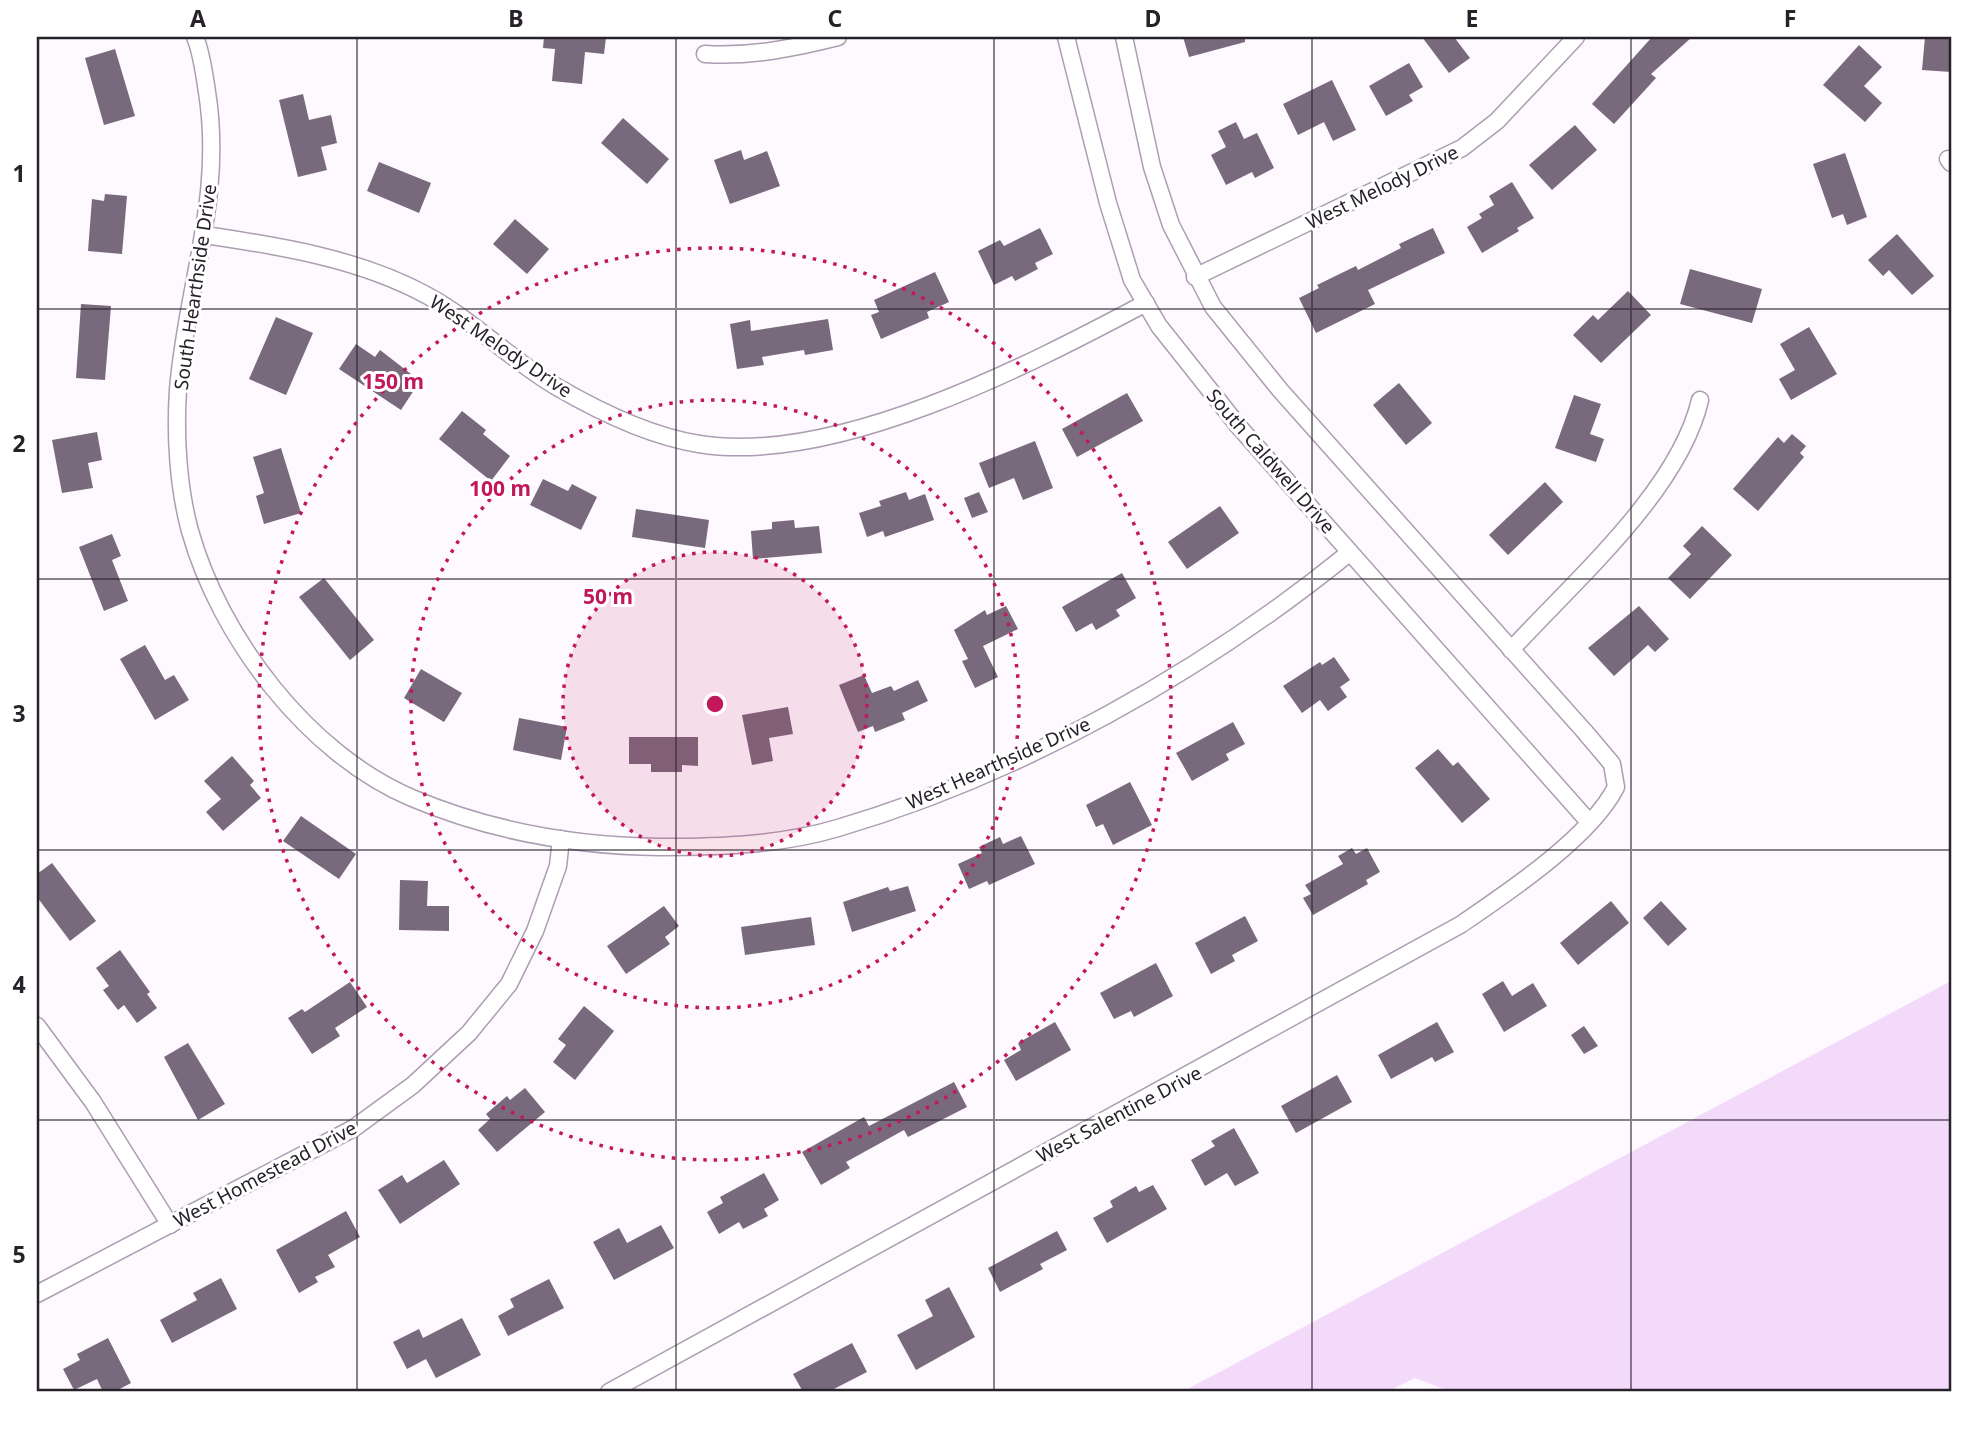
<svg xmlns="http://www.w3.org/2000/svg" width="1988" height="1429" viewBox="0 0 1988 1429" font-family="'Noto Sans',sans-serif">
<rect width="100%" height="100%" fill="#fdf9fe"/>
<polygon fill="#f3dafb" points="1951,981 1951,1392 1452,1392 1415,1378 1386,1392 1182,1392"/>
<g fill="#78697c">
<polygon points="544,37 606,37 604,54 585,52 582,84 552,81 555,49 543,48"/>
<polygon points="1183,37 1245,37 1245,42 1189,57"/>
<polygon points="1422,37 1454,37 1470,58 1449,73"/>
<polygon points="1652,37 1692,37 1651,74 1656,78 1614,124 1592,104"/>
<polygon points="1925,37 1951,37 1951,72 1922,70"/>
<polygon points="1859,45 1882,67 1864,86 1882,103 1865,122 1823,85"/>
<polygon points="115,49 135,116 104,125 85,58"/>
<polygon points="1409,63 1423,87 1409,95 1413,101 1386,116 1369,86"/>
<polygon points="1332,80 1356,130 1333,141 1324,122 1298,135 1283,104"/>
<polygon points="303,94 309,120 331,115 337,143 321,147 327,170 298,177 279,100"/>
<polygon points="623,118 669,159 647,184 601,143"/>
<polygon points="1236,122 1244,139 1257,133 1274,168 1255,178 1252,172 1226,185 1211,155 1226,147 1218,131"/>
<polygon points="1575,125 1597,150 1552,190 1529,165"/>
<polygon points="741,150 744,160 767,151 780,186 730,204 714,160"/>
<polygon points="1845,153 1867,217 1847,225 1843,214 1832,218 1813,164"/>
<polygon points="379,162 431,183 419,213 367,191"/>
<polygon points="1512,182 1534,218 1517,228 1519,231 1482,253 1467,227 1482,218 1479,214 1494,205 1489,196"/>
<polygon points="105,194 127,196 122,254 88,251 92,199 104,201"/>
<polygon points="515,219 549,249 527,274 493,244"/>
<polygon points="1040,228 1053,254 1035,263 1038,269 1015,281 1012,276 994,285 978,251 1000,240 1004,246"/>
<polygon points="1433,228 1445,253 1368,290 1375,304 1316,333 1299,298 1319,288 1317,285 1356,266 1358,270 1401,248 1399,244"/>
<polygon points="1897,234 1934,276 1912,295 1889,270 1883,276 1868,260"/>
<polygon points="1690,269 1762,289 1752,323 1680,304"/>
<polygon points="935,272 949,302 927,312 929,318 881,339 871,315 879,312 874,300"/>
<polygon points="1628,291 1651,315 1601,363 1573,335 1593,315 1598,320"/>
<polygon points="81,304 111,306 105,380 76,378"/>
<polygon points="276,317 313,333 286,395 249,379"/>
<polygon points="828,319 833,350 805,355 804,350 762,357 764,365 737,369 730,324 750,320 751,331"/>
<polygon points="1809,327 1837,374 1791,400 1779,379 1795,370 1780,344"/>
<polygon points="356,344 375,357 380,350 420,381 401,410 339,369"/>
<polygon points="1399,383 1432,423 1406,445 1373,405"/>
<polygon points="1127,393 1143,421 1077,457 1062,429"/>
<polygon points="1574,395 1601,404 1590,434 1604,439 1596,462 1555,448"/>
<polygon points="462,411 486,430 483,434 510,456 491,481 439,439"/>
<polygon points="97,432 102,460 88,463 93,488 62,493 52,440"/>
<polygon points="1792,434 1806,446 1800,453 1804,457 1758,511 1733,489 1778,437 1784,443"/>
<polygon points="1035,441 1053,488 1023,500 1014,478 989,488 979,463"/>
<polygon points="281,448 301,513 264,524 256,496 264,493 253,457"/>
<polygon points="543,479 568,491 572,484 597,497 581,530 530,505"/>
<polygon points="1545,482 1563,502 1508,555 1489,535"/>
<polygon points="906,492 909,500 925,494 934,520 885,537 883,531 867,537 859,513 881,506 879,501"/>
<polygon points="979,492 988,512 972,518 964,498"/>
<polygon points="1220,506 1239,533 1187,569 1168,542"/>
<polygon points="636,509 709,520 705,548 632,537"/>
<polygon points="794,520 795,528 819,526 822,553 753,559 751,531 772,529 772,522"/>
<polygon points="1702,526 1732,555 1690,599 1668,578 1691,554 1683,546"/>
<polygon points="112,534 121,556 112,560 128,601 104,611 79,547"/>
<polygon points="1122,573 1136,598 1116,610 1120,616 1096,630 1092,623 1076,632 1062,607"/>
<polygon points="324,578 374,640 350,660 299,597"/>
<polygon points="1006,606 1018,629 983,646 998,677 975,688 962,661 968,659 954,630 985,610 987,615"/>
<polygon points="1639,606 1669,639 1655,652 1648,645 1614,676 1588,648"/>
<polygon points="145,645 165,680 174,675 189,700 155,720 120,659"/>
<polygon points="1334,657 1350,680 1340,687 1347,697 1328,711 1320,700 1302,713 1283,686 1320,662 1322,665"/>
<polygon points="421,669 462,693 444,722 404,698"/>
<polygon points="864,675 872,693 891,686 894,691 918,680 928,701 902,713 905,720 875,732 873,726 858,732 839,685"/>
<polygon points="788,707 793,734 769,738 773,761 752,765 742,715"/>
<polygon points="519,718 567,727 561,760 513,750"/>
<polygon points="1233,722 1245,744 1226,754 1229,760 1192,781 1176,753"/>
<polygon points="629,737 698,737 698,766 682,765 682,772 651,772 651,764 629,764"/>
<polygon points="1438,749 1453,766 1458,762 1490,799 1462,823 1415,768"/>
<polygon points="232,756 254,781 250,785 261,798 223,831 206,812 221,799 204,781"/>
<polygon points="1130,782 1152,825 1113,845 1103,824 1096,827 1086,805"/>
<polygon points="301,816 356,854 339,879 283,841"/>
<polygon points="1021,836 1035,864 989,885 987,881 969,889 958,864 982,853 979,847 1000,837 1003,844"/>
<polygon points="1352,848 1356,854 1367,848 1380,872 1366,880 1368,884 1313,915 1303,898 1311,894 1305,885 1343,864 1338,856"/>
<polygon points="52,863 96,921 70,941 37,897 37,874"/>
<polygon points="400,880 428,881 427,906 449,906 449,931 399,930"/>
<polygon points="908,886 916,911 852,932 843,902 888,887 890,891"/>
<polygon points="1611,901 1629,923 1578,965 1560,943"/>
<polygon points="1661,901 1687,929 1668,946 1643,918"/>
<polygon points="664,906 679,926 665,937 670,944 626,974 607,946"/>
<polygon points="1245,916 1258,941 1232,955 1235,961 1211,974 1195,943"/>
<polygon points="811,917 815,945 745,955 741,927"/>
<polygon points="120,950 150,992 147,994 157,1008 137,1023 124,1005 118,1010 103,990 109,986 96,968"/>
<polygon points="1156,963 1173,996 1134,1017 1131,1011 1114,1019 1100,993"/>
<polygon points="1503,981 1512,996 1533,983 1547,1006 1504,1032 1482,994"/>
<polygon points="350,982 367,1007 335,1028 340,1036 312,1054 288,1018 302,1009 305,1012"/>
<polygon points="584,1006 614,1031 575,1080 553,1062 566,1045 558,1039"/>
<polygon points="1055,1022 1071,1050 1016,1081 1004,1060 1021,1050 1018,1043"/>
<polygon points="1437,1022 1454,1052 1435,1062 1432,1057 1391,1079 1378,1055"/>
<polygon points="1584,1026 1598,1046 1584,1054 1571,1035"/>
<polygon points="188,1043 225,1104 198,1120 164,1057"/>
<polygon points="1337,1075 1352,1102 1296,1133 1281,1106"/>
<polygon points="954,1082 967,1107 908,1137 904,1130 846,1162 850,1168 821,1185 802,1152 864,1117 869,1126"/>
<polygon points="525,1088 545,1112 497,1152 478,1130 490,1119 486,1114 507,1096 510,1100"/>
<polygon points="1234,1128 1259,1173 1235,1186 1227,1173 1205,1186 1191,1160 1215,1146 1211,1141"/>
<polygon points="444,1160 460,1184 400,1224 378,1190 402,1175 407,1183"/>
<polygon points="764,1173 779,1200 764,1209 768,1216 743,1229 739,1222 719,1234 707,1212 723,1203 720,1197"/>
<polygon points="1153,1185 1167,1209 1107,1243 1093,1218 1113,1207 1110,1201 1136,1186 1139,1192"/>
<polygon points="346,1211 360,1237 328,1255 335,1267 315,1277 318,1282 299,1293 276,1250"/>
<polygon points="661,1225 674,1248 614,1280 593,1242 619,1228 627,1243"/>
<polygon points="1057,1231 1067,1250 1040,1264 1043,1269 1000,1292 988,1268"/>
<polygon points="221,1278 237,1309 172,1343 160,1320 197,1300 193,1293"/>
<polygon points="549,1279 564,1308 508,1336 498,1316 514,1307 510,1299"/>
<polygon points="949,1287 975,1337 916,1370 897,1335 933,1316 925,1300"/>
<polygon points="462,1318 481,1355 436,1378 426,1359 407,1369 393,1342 419,1329 423,1338"/>
<polygon points="108,1338 131,1383 114,1392 103,1392 97,1379 74,1390 63,1369 80,1360 77,1354"/>
<polygon points="852,1343 867,1372 828,1392 803,1392 793,1374"/>
</g>
<g fill="none" stroke-linecap="round" stroke-linejoin="round">
<defs>
<g id="street">
<path d="M195 37C202 54 204 73 207 92 224 198 186 287 178 390 175 435 178 487 190 531 220 638 308 754 412 798 490 831 577 846 661 847 720 847 781 845 838 828 1021 774 1201 673 1349 553"/>
<polyline points="1066,37 1108,203 1132,280 1159,326 1240,428 1589,822"/>
<path d="M705 54C751 57 794 48 838 37"/>
<polyline points="1948,159 1951,163"/>
<path d="M205 235C280 246 361 259 428 296 474 321 512 361 557 387 600 412 649 436 699 444 835 466 1027 366 1146 303"/>
<polyline points="1195,277 1462,148 1497,121 1576,37"/>
<path d="M1511 650C1573 582 1679 491 1700 400"/>
<polyline points="37,1026 93,1102 170,1225"/>
<polyline points="37,1294 354,1128 413,1085 469,1033 509,984 535,931 558,866 561,839"/>
<path d="M609 1392 1460 925C1507 893 1591 837 1616 787L1612 764 1585 732 1280 390 1213 307 1171 225 1152 167 1124 37"/>
</g>
</defs>
<use href="#street" stroke="#ad9db2" stroke-width="19"/>
<use href="#street" stroke="#fff" stroke-width="16"/>
</g>
<path fill="none" stroke="#272129" stroke-width="2" stroke-opacity="0.55" d="M357 37V1392M676 37V1392M994 37V1392M1312 37V1392M1631 37V1392M37 309H1951M37 579H1951M37 850H1951M37 1120H1951"/>
<circle cx="715" cy="704" r="152" fill="#c2185b" fill-opacity=".12"/>
<g fill="none" stroke="#c2185b" stroke-width="3.5" stroke-dasharray="3.5 7">
<circle cx="715" cy="704" r="152"/>
<circle cx="715" cy="704" r="304"/>
<circle cx="715" cy="704" r="456"/>
</g>
<g text-anchor="middle" stroke-width="6" stroke-linejoin="round" paint-order="stroke">
<g font-size="19" fill="#272129" stroke="#fff">
<text transform="translate(1382 187) rotate(-26)" y="7">West Melody Drive</text>
<text transform="translate(195 287) rotate(-82)" y="7">South Hearthside Drive</text>
<text transform="translate(501 346) rotate(34)" y="7">West Melody Drive</text>
<text transform="translate(1271 461) rotate(49)" y="7">South Caldwell Drive</text>
<text transform="translate(998 763) rotate(-24)" y="7">West Hearthside Drive</text>
<text transform="translate(1119 1114) rotate(-28)" y="7">West Salentine Drive</text>
<text transform="translate(265 1174) rotate(-28)" y="7">West Homestead Drive</text>
</g>
</g>
<circle cx="715" cy="704" r="10" fill="#c2185b" stroke="#fff" stroke-width="3.5"/>
<g font-size="21" text-anchor="middle" font-weight="bold" fill="#c2185b" stroke="#fff" stroke-width="6" stroke-linejoin="round" paint-order="stroke">
<text x="393" y="389">150 m</text>
<text x="500" y="496">100 m</text>
<text x="608" y="604">50 m</text>
</g>
<rect width="1988" height="1429" fill="none" stroke="#ffffff" stroke-width="77"/>
<rect x="38" y="38" width="1912" height="1352" fill="none" stroke="#272129" stroke-width="2.5"/>
<g font-size="23" text-anchor="middle" font-weight="bold" fill="#272129">
<text x="198" y="27">A</text>
<text x="516" y="27">B</text>
<text x="835" y="27">C</text>
<text x="1153" y="27">D</text>
<text x="1472" y="27">E</text>
<text x="1790" y="27">F</text>
<text x="19" y="182">1</text>
<text x="19" y="452">2</text>
<text x="19" y="722">3</text>
<text x="19" y="993">4</text>
<text x="19" y="1263">5</text>
</g>
</svg>
